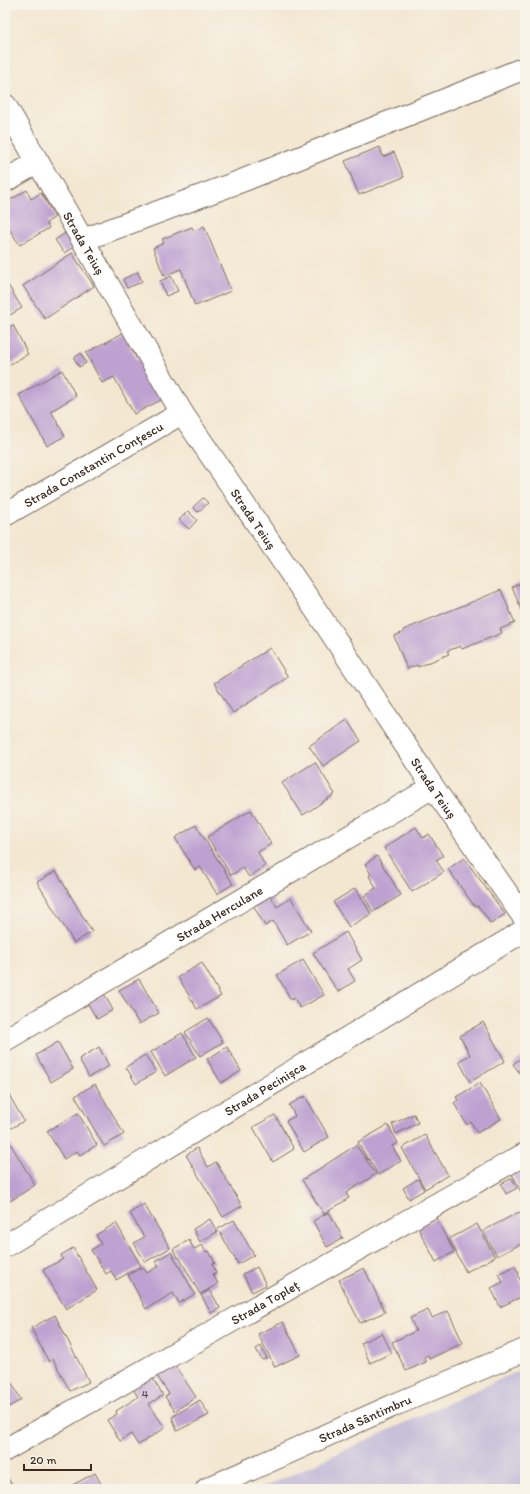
<svg xmlns="http://www.w3.org/2000/svg" width="530" height="1494" viewBox="0 0 530 1494" font-family="Itim,sans-serif">
<rect width="100%" height="100%" fill="#f7f3e8"/>
<filter id="ink" filterUnits="userSpaceOnUse"><feTurbulence type="fractalNoise" baseFrequency=".025" numOctaves="2"/><feDisplacementMap in="SourceGraphic" scale="8" xChannelSelector="R" yChannelSelector="G"/><feConvolveMatrix kernelMatrix="1 2 1 2 8 2 1 2 1" color-interpolation-filters="sRGB"/></filter>
<filter id="wash" filterUnits="userSpaceOnUse"><feTurbulence type="fractalNoise" baseFrequency=".012" numOctaves="4" result="noise"/><feDisplacementMap in="SourceGraphic" scale="16" xChannelSelector="R" yChannelSelector="G"/><feGaussianBlur stdDeviation="0.9" result="paint"/><feColorMatrix in="noise" values="0 0 0 0 0 0 0 0 0 0 0 0 0 0 0 0 0 1.4 0 .05"/><feComposite in="paint" operator="in"/></filter>
<g filter="url(#wash)">
<rect width="100%" height="100%" fill="#f3e7d1"/>
<polygon fill="#c7c0d9" points="525,1368 525,1489 260,1489"/>
<g id="blocks">
<g fill="#bea1d1">
<polygon points="380,147 383,157 394,152 404,177 359,195 345,161"/>
<polygon points="27,190 31,199 41,193 55,217 46,223 49,228 20,245 5,223 5,203"/>
<polygon points="204,226 231,291 195,306 181,269 164,276 153,248 164,243 162,239 192,227 194,231"/>
<polygon points="67,232 75,246 64,253 55,240"/>
<polygon points="72,253 94,286 45,319 23,286"/>
<polygon points="138,272 142,282 127,288 123,279"/>
<polygon points="171,276 178,291 166,296 160,281"/>
<polygon points="8,285 22,308 5,318 5,287"/>
<polygon points="13,325 28,354 5,367 5,329"/>
<polygon points="123,333 137,359 141,357 163,399 134,414 114,377 102,383 86,353"/>
<polygon points="81,353 86,363 79,367 74,358"/>
<polygon points="62,370 76,396 51,411 65,436 47,446 19,395"/>
<polygon points="203,498 208,503 198,512 193,507"/>
<polygon points="188,511 197,520 189,529 179,520"/>
<polygon points="525,579 525,618 512,587 522,583 521,581"/>
<polygon points="501,590 515,623 500,629 502,633 462,649 460,646 447,651 449,654 418,667 417,665 407,669 394,636 404,632 403,630"/>
<polygon points="270,648 288,677 233,713 214,683"/>
<polygon points="347,720 361,741 323,766 309,746"/>
<polygon points="525,750 525,760 521,752"/>
<polygon points="315,762 335,794 303,815 282,783"/>
<polygon points="251,810 271,844 258,852 265,866 249,877 243,868 231,875 207,837"/>
<polygon points="196,825 233,884 217,894 200,867 195,870 175,838"/>
<polygon points="416,827 423,838 429,834 443,856 436,860 444,872 412,892 384,848"/>
<polygon points="377,856 401,895 373,912 364,896 376,888 369,876 371,874 365,864"/>
<polygon points="464,858 505,914 491,924 478,906 475,907 448,869"/>
<polygon points="56,871 92,932 74,943 37,882"/>
<polygon points="356,888 371,914 349,927 333,902"/>
<polygon points="270,895 277,907 291,898 311,931 287,945 273,921 265,926 253,905"/>
<polygon points="346,932 362,960 348,969 355,981 338,992 313,953"/>
<polygon points="303,960 324,995 300,1008 294,998 291,1000 277,975"/>
<polygon points="202,963 221,996 197,1009 178,977"/>
<polygon points="139,979 159,1013 139,1024 119,990"/>
<polygon points="104,994 113,1010 97,1019 88,1004"/>
<polygon points="208,1018 223,1042 200,1056 185,1032"/>
<polygon points="483,1022 505,1061 470,1082 459,1061 470,1055 460,1036"/>
<polygon points="182,1033 196,1057 165,1076 151,1052"/>
<polygon points="58,1042 73,1069 51,1082 36,1055"/>
<polygon points="99,1047 109,1066 89,1077 79,1059"/>
<polygon points="227,1047 241,1071 221,1083 207,1059"/>
<polygon points="145,1055 156,1072 136,1084 126,1067"/>
<polygon points="525,1055 525,1080 513,1064"/>
<polygon points="480,1083 501,1119 477,1133 471,1122 467,1125 454,1103 458,1100 456,1097"/>
<polygon points="95,1084 124,1134 104,1146 75,1096"/>
<polygon points="5,1088 24,1121 8,1130 5,1126"/>
<polygon points="305,1096 329,1137 304,1152 286,1121 295,1116 289,1105"/>
<polygon points="78,1113 97,1145 80,1155 77,1151 64,1159 47,1131"/>
<polygon points="414,1114 418,1123 396,1134 392,1124"/>
<polygon points="275,1115 294,1149 273,1162 253,1127"/>
<polygon points="388,1125 398,1143 392,1146 401,1161 378,1175 369,1159 368,1160 358,1142"/>
<polygon points="425,1135 448,1175 425,1189 402,1148"/>
<polygon points="8,1140 35,1185 10,1201 5,1193 5,1142"/>
<polygon points="356,1145 376,1174 346,1193 349,1198 324,1214 302,1180"/>
<polygon points="197,1148 208,1167 216,1162 242,1206 223,1217 186,1155"/>
<polygon points="525,1164 525,1200 511,1172"/>
<polygon points="512,1178 517,1188 506,1194 501,1184"/>
<polygon points="418,1179 424,1190 409,1199 403,1188"/>
<polygon points="144,1204 170,1248 145,1262 134,1243 144,1237 130,1213"/>
<polygon points="329,1212 343,1238 327,1247 313,1221"/>
<polygon points="519,1212 522,1218 525,1217 525,1242 497,1256 483,1231"/>
<polygon points="436,1218 454,1252 436,1262 418,1228"/>
<polygon points="210,1219 217,1232 200,1242 193,1229"/>
<polygon points="234,1220 254,1255 238,1264 218,1229"/>
<polygon points="116,1223 141,1266 116,1280 111,1271 106,1274 91,1250 101,1244 96,1235"/>
<polygon points="477,1224 495,1257 466,1272 449,1239"/>
<polygon points="189,1240 194,1249 202,1245 206,1252 209,1251 215,1263 212,1264 216,1272 213,1274 218,1284 200,1294 179,1257 178,1258 173,1249"/>
<polygon points="73,1248 97,1290 66,1309 43,1270 63,1259 61,1255"/>
<polygon points="171,1252 195,1294 179,1303 173,1293 146,1309 128,1275 143,1267 147,1273 159,1266 156,1261"/>
<polygon points="515,1266 519,1274 518,1275 525,1291 525,1295 500,1307 491,1288 503,1282 498,1274"/>
<polygon points="257,1267 266,1285 252,1292 243,1274"/>
<polygon points="364,1268 385,1312 360,1323 339,1280"/>
<polygon points="210,1290 220,1308 211,1313 201,1295"/>
<polygon points="428,1310 432,1318 448,1311 463,1343 429,1359 428,1355 424,1357 426,1362 406,1371 392,1342 416,1331 410,1318"/>
<polygon points="55,1315 89,1382 70,1391 53,1359 49,1362 31,1328"/>
<polygon points="283,1322 300,1355 275,1367 258,1334"/>
<polygon points="382,1333 392,1353 370,1363 361,1343"/>
<polygon points="261,1346 267,1358 262,1360 256,1349"/>
<polygon points="174,1364 196,1397 175,1411 165,1397 169,1394 157,1376"/>
<polygon points="5,1370 21,1400 5,1409"/>
<polygon points="150,1375 163,1395 149,1404 165,1428 138,1445 131,1434 120,1441 107,1420 117,1414 116,1411 138,1397 132,1387"/>
<polygon points="200,1400 209,1415 177,1431 172,1417"/>
<polygon points="95,1473 104,1489 65,1489"/>
<polygon points="5,1474 15,1489 5,1489"/>
</g>
</g>
</g>
<g filter="url(#ink)">
<use href="#blocks" fill-opacity="0" stroke="#7b6c5d" stroke-width="1"/>
<g fill="none" stroke-linecap="round" stroke-linejoin="round">
<defs>
<g id="street">
<path id="s1" d="M5 105 182 413 330 631 433 787 525 919"/>
<polyline points="5,181 38,162"/>
<polyline points="83,240 244,180 525,68"/>
<path id="s2" d="M5 515 182 413"/>
<path id="s3" d="M5 1040 433 787"/>
<path id="s4" d="M5 1246 525 930"/>
<path id="s5" d="M5 1450 525 1154"/>
<path id="s6" d="M207 1489 392 1406 525 1350"/>
</g>
</defs>
<use href="#street" stroke="#7b6c5d" stroke-width="24"/>
<use href="#street" stroke="#fff" stroke-width="22"/>
</g>
</g>
<g text-anchor="middle" stroke-width="3" stroke-linejoin="round" paint-order="stroke">
<g font-size="11" fill="#5c484b">
<text x="145" y="1398">4</text>
</g>
<g font-size="13" fill="#3b2a1e" stroke="#f7f3e8">
<text dy="5" stroke="none"><textPath href="#s1" startOffset="159">Strada Teiuș</textPath></text>
<text dy="5" stroke="none"><textPath href="#s2" startOffset="102">Strada Constantin Conțescu</textPath></text>
<text dy="5" stroke="none"><textPath href="#s1" startOffset="483">Strada Teiuș</textPath></text>
<text dy="5" stroke="none"><textPath href="#s1" startOffset="807">Strada Teiuș</textPath></text>
<text dy="5" stroke="none"><textPath href="#s3" startOffset="249">Strada Herculane</textPath></text>
<text dy="5" stroke="none"><textPath href="#s4" startOffset="304">Strada Pecinișca</textPath></text>
<text dy="5" stroke="none"><textPath href="#s5" startOffset="299">Strada Topleț</textPath></text>
<text dy="5" stroke="none"><textPath href="#s6" startOffset="173">Strada Sântimbru</textPath></text>
</g>
</g>
<rect width="530" height="1494" fill="none" stroke="#f7f3e8" stroke-width="20"/>
<path d="M24 1464v6h67v-6" fill="none" stroke="#3b2a1e" stroke-width="2"/>
<text x="30" y="1464" font-size="12" fill="#3b2a1e" stroke="#f7f3e8" stroke-width="3" paint-order="stroke">20 m</text>
</svg>
